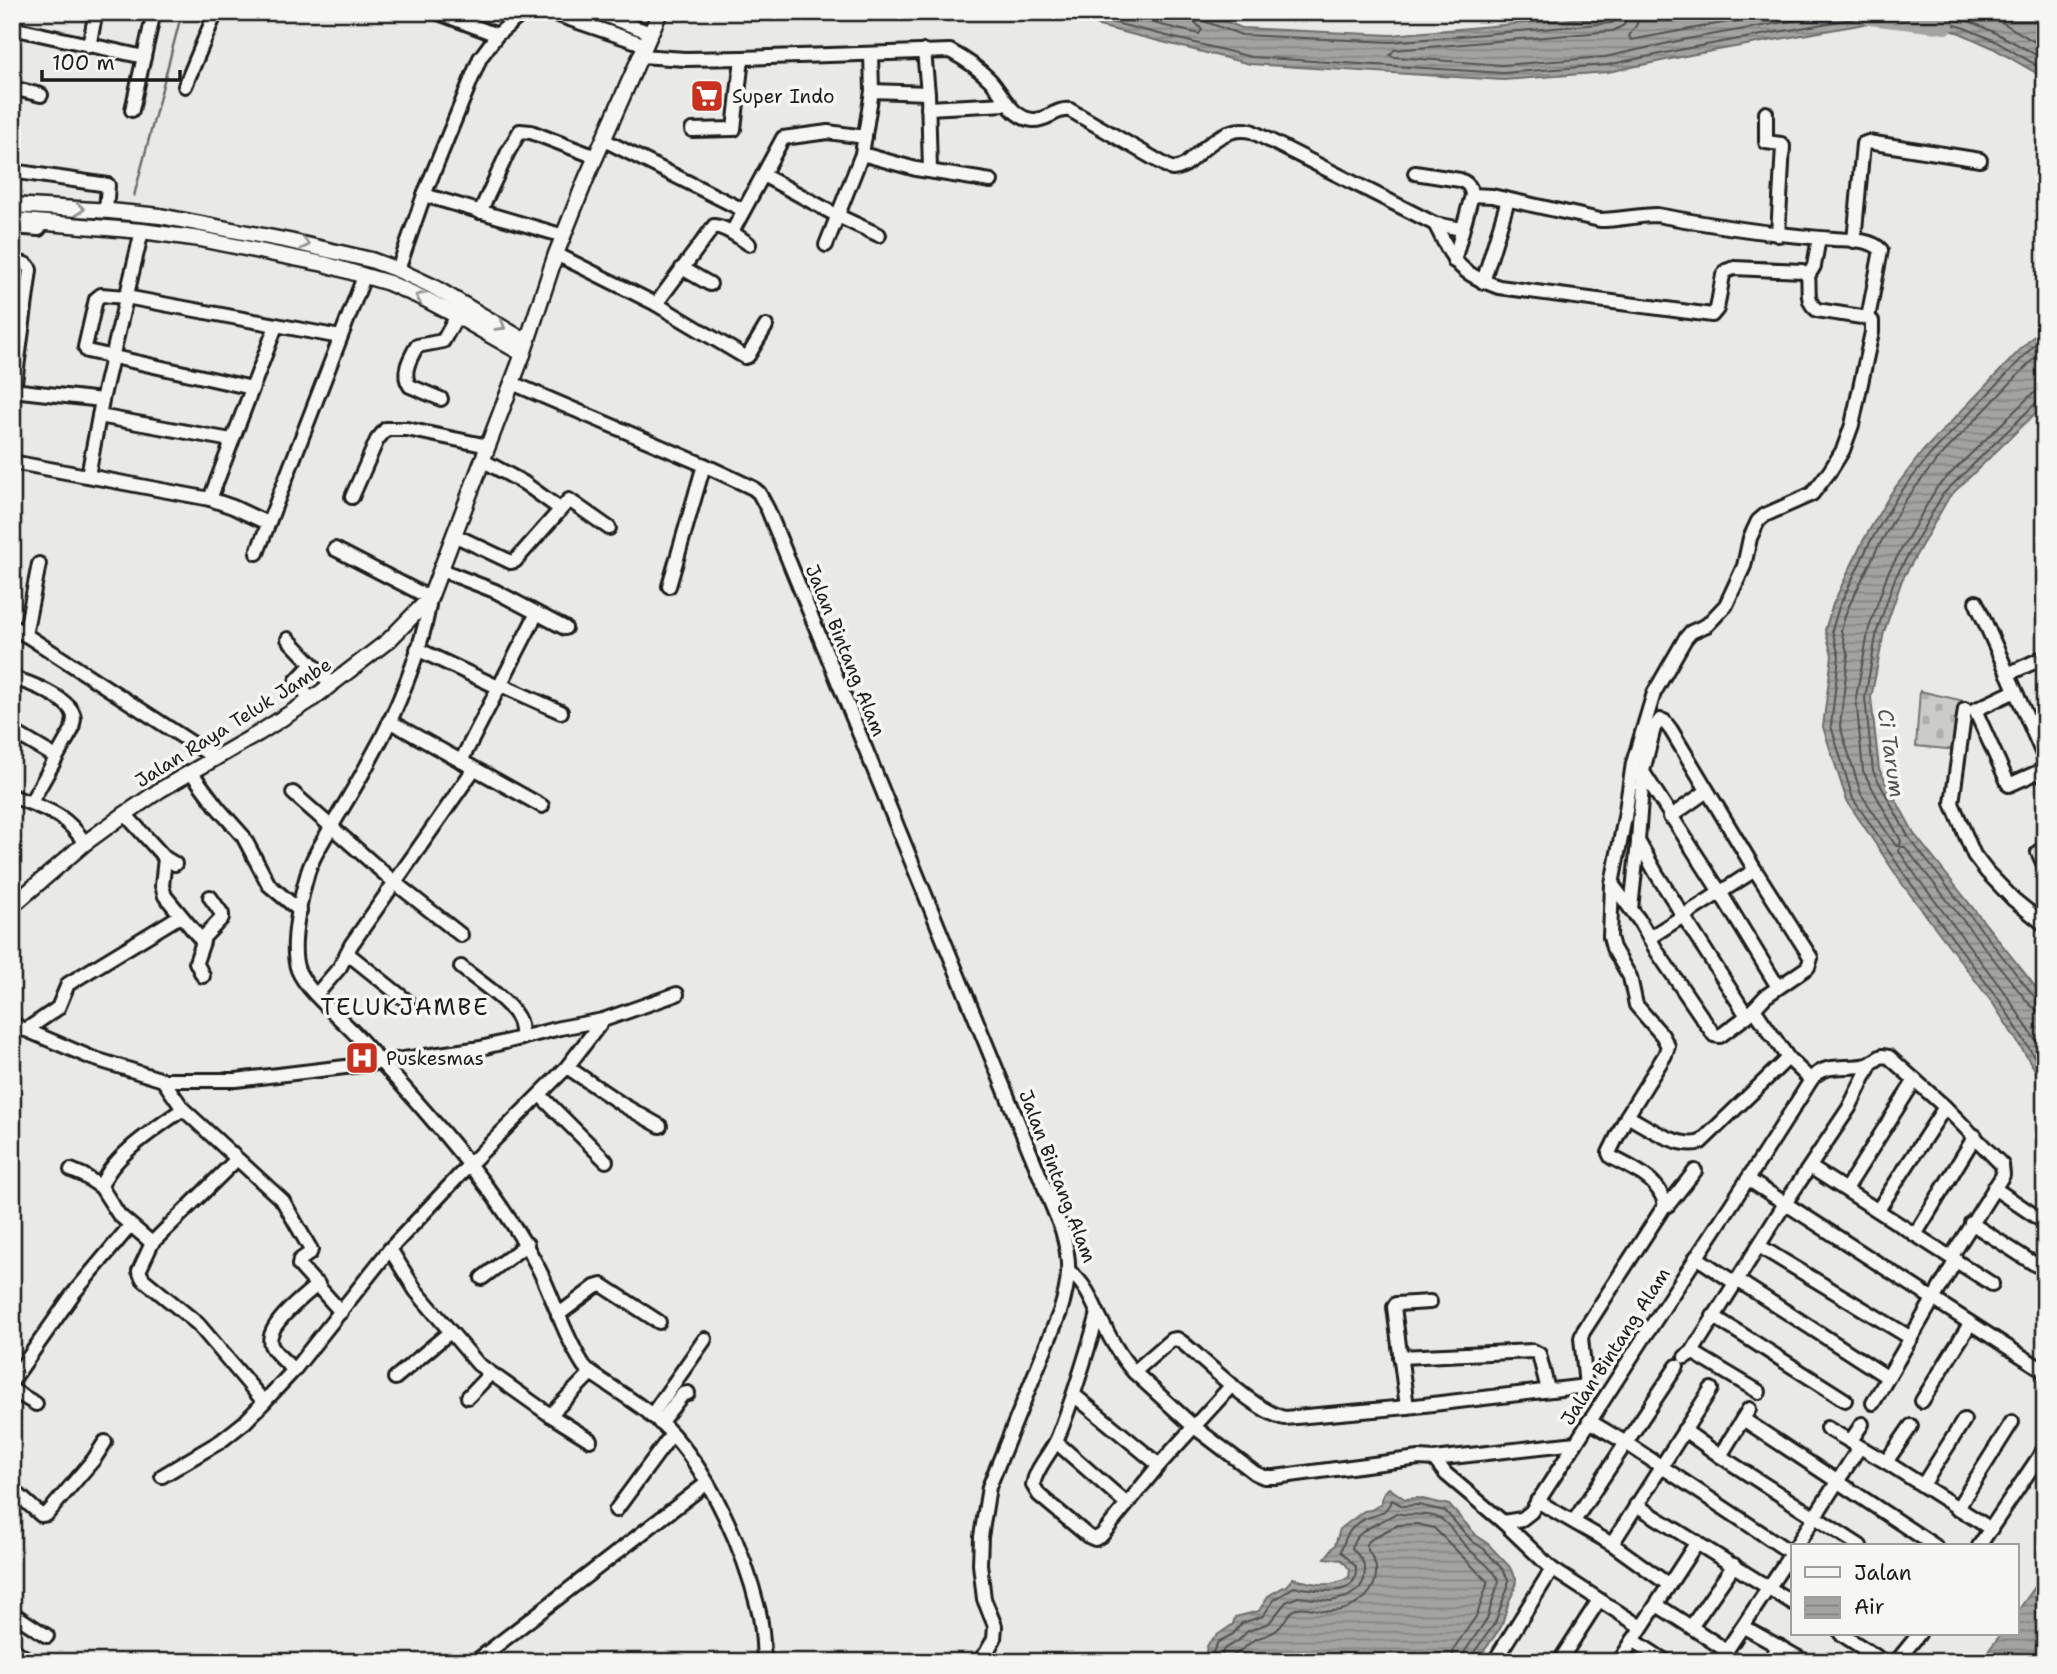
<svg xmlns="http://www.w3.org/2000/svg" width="2057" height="1674" viewBox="0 0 2057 1674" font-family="'Shantell Sans',sans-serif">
<defs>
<pattern id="cemetery-stones" width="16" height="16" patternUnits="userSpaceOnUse" patternTransform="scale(1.75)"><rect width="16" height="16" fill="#cbcbc7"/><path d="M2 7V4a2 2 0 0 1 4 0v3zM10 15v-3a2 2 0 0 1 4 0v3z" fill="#aeaeaa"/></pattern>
<pattern id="water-rules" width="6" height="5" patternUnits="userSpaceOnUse" patternTransform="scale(1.75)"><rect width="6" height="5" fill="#a3a3a1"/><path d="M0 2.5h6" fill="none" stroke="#848482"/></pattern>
</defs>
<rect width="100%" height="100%" fill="#e9e9e5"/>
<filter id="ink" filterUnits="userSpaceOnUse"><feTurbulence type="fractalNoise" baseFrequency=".0143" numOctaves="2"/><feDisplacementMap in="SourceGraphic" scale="14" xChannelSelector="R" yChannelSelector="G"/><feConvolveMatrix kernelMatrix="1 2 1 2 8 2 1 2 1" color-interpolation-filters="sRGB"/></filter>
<g filter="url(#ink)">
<polygon fill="url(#cemetery-stones)" stroke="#747472" stroke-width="2" points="1920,691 1964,701 1957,750 1916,746"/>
<g fill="url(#water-rules)" stroke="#6d6d6c" stroke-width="2">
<polygon points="1083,12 1201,12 1242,28 1391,35 1651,12 2045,12 2045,78 1991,47 1960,33 1904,17 1690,55 1608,72 1503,80 1250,64 1099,26"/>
<polygon points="2045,324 2045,404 1949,497 1902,580 1884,632 1871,698 1879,769 1915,835 2045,999 2045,1091 2034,1068 1994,1005 1903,885 1847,801 1823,727 1832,655 1825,630 1833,604 1863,541 1891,493 1923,451"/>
<path d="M1389 1488 1405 1499 1418 1498 1449 1505 1477 1536 1488 1544 1509 1566 1516 1578 1515 1589 1509 1601 1501 1627 1476 1662H1209C1198 1641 1220 1635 1233 1624L1235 1617 1259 1611 1268 1596 1287 1585 1293 1578C1312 1584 1331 1589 1349 1577L1350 1570 1342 1560 1325 1558 1335 1545 1340 1529 1364 1511 1371 1510 1381 1504 1384 1492Z"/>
<polygon points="2045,1573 2045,1657 2041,1662 1980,1662 2001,1634 2017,1634 2017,1612"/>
</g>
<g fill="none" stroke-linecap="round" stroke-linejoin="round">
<g stroke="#525251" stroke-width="2">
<polyline points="1094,12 1103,20 1251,57 1503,73 1607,65 1689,48 1891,12"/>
<polyline points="1107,12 1199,34 1202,30 1195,22 1193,12"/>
<polyline points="1202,12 1203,18 1206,22 1242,35 1391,42 1612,23 1617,19 1619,12"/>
<polyline points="1628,12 1624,25 1613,31 1394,50 1390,55 1394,57 1502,65 1605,57 1687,39 1843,12"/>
<polyline points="1638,12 1637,24 1629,36 1631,40 1782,12"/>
<polyline points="1912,12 1962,27 1993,40 2045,70"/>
<path d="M1943 12C1980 23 2012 41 2045 60"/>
<polyline points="1977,12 2003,23 2045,48"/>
<polyline points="2045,334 1929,456 1897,497 1869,544 1839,607 1832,630 1839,656 1831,726 1853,799 1909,881 2000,1001 2045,1074"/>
<polyline points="2045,347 1936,461 1904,502 1877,549 1847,610 1841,630 1848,656 1840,726 1861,794 1896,846 1900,845 1901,841 1863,771 1856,697 1869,628 1888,573 1937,487 2031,395 2037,392 2045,391"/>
<polyline points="2045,400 2037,402 1943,494 1895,578 1877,631 1865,698 1873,771 1909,838 2036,999 2045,1003"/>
<polyline points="2045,1011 2037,1010 2030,1005 1905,847 1900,847 1899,851 1916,876 2007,996 2045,1055"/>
<path d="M1214 1662 1213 1652 1218 1642 1233 1634 1242 1623 1263 1616 1274 1600 1294 1587C1315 1589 1358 1602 1356 1567L1341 1551C1346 1535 1350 1527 1365 1519 1372 1515 1381 1516 1386 1509 1389 1506 1390 1503 1392 1500L1403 1506 1418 1505 1445 1511 1472 1541 1484 1549 1503 1570 1508 1579V1587L1495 1623 1472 1655 1471 1662"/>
<path d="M1223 1662 1222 1653 1224 1649 1238 1641 1248 1631 1269 1623 1286 1602 1298 1597 1331 1601 1347 1597 1359 1589 1364 1580 1365 1568 1362 1560 1352 1548C1355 1529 1382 1523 1396 1513 1410 1517 1427 1511 1441 1519 1449 1524 1457 1537 1464 1544 1475 1557 1491 1565 1499 1581L1487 1619 1465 1651 1462 1662"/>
<path d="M1233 1662 1234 1655C1242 1651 1248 1643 1256 1639 1265 1635 1273 1635 1280 1627 1286 1620 1288 1611 1298 1608 1307 1606 1317 1611 1325 1611 1351 1613 1378 1596 1376 1568 1375 1558 1367 1552 1366 1544L1374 1537 1398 1525 1417 1524 1434 1528 1488 1582 1477 1615 1454 1648 1452 1662"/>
</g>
<polyline stroke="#6d6d6c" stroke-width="2.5" points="134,196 182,12"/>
<polyline stroke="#a3a3a1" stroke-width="16" points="1870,17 1946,26"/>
<defs>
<g id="minor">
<polyline points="436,12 497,35"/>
<polyline points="524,12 497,35 480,58 424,195 564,236"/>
<polyline points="549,12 646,45"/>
<polyline points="595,12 651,33"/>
<polyline points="12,28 144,57"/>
<polyline points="89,46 96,12"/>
<polyline points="924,51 928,93 930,171"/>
<path d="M641 56 685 59 742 58 950 51C965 59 978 68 990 80 1003 94 1011 118 1033 120 1047 121 1056 108 1070 110L1172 169 1178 168 1185 165C1204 149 1224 125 1251 131L1435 224 1462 229"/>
<polyline points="185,86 216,12"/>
<polyline points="12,88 41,95"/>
<polyline points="872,91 928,93"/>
<polyline points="928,108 1006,104"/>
<polyline points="132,110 154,12"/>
<polyline points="1766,113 1766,142 1781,144 1783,146 1778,235"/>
<polyline points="692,130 734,129 742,58"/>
<polyline points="604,140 743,210"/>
<polyline points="862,154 916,169 991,181"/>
<polyline points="12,171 108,185 106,211"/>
<path d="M1415 173 1460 180C1468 183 1471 187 1472 195L1454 261"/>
<polyline points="763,175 838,216 879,235"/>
<polyline points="480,212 508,152 520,131 531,132 596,157"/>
<path d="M1435 224C1454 261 1457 273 1499 287L1712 315 1717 309 1723 275 1726 271 1734 268 1802 271 1808 276C1810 289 1805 301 1817 310L1868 318"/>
<polyline points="12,227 39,229"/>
<polyline points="732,232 783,138 828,132 865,137"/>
<polyline points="1854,241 1863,144 1868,142 1980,160"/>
<polyline points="826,245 862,154 872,91 871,54"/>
<polyline points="556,254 656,304 745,357 748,356 766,326"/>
<path d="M12 263C20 263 28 262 30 270L14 390"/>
<polyline points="682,268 710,284"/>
<polyline points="398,270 424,195"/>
<polyline points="1808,276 1814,266 1819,238"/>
<polyline points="1483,282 1508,200"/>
<path d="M656 304 714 226C726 227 739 237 749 244"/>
<path d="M512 383 704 465 753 488 759 493 768 510 1062 1230C1071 1261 1070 1281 1060 1312L989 1487 981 1537 980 1564 984 1599 995 1626 994 1639 986 1653 978 1662"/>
<polyline points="252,388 87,351 85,347 96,299 101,295 126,297 340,337"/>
<polyline points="12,390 102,400"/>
<path d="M441 399 410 386C401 374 410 358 417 346L443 341 457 316"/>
<polyline points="99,416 231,440"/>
<polyline points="482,460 524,483 560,509"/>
<polyline points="12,462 210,499 233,507 267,523"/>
<polyline points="88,476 102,400 142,231"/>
<polyline points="352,497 377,440 386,429 407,429 488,446"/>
<polyline points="210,499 276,326"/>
<polyline points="454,535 511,562 515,561 569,500 609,528"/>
<path d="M335 549 430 598C424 645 396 714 372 756 359 781 344 805 330 829 322 843 313 856 308 872 301 896 289 947 298 970 307 992 342 1019 358 1037 405 1088 451 1139 492 1194 512 1222 530 1249 544 1280 557 1309 567 1340 584 1366L591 1373C618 1392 651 1410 673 1435 712 1478 744 1551 758 1608 763 1626 763 1644 764 1662"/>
<polyline points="257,553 362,282"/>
<polyline points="441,570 495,591 565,628"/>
<polyline points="669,586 704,465"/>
<polyline points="1976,602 2008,674"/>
<polyline points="12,626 215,758"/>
<polyline points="25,635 39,564"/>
<polyline points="288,639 332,685"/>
<polyline points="417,649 500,688"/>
<polyline points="2045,657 2008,674 2045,759"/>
<path d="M12 678C28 682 73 699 74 718 74 721 72 727 72 730L31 802"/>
<polyline points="501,685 561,712"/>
<polyline points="2015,691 1975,710 2009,785 2045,769"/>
<polyline points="311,700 296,681 312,664"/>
<polyline points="1965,709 1952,803 1974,855 1987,872 2013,899 2045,925"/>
<polyline points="389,721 542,806"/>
<polyline points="12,731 56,757"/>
<polyline points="461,761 536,615"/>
<polyline points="191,772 218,808 243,836 269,885 300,911"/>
<polyline points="1643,772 1720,892 1778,987"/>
<polyline points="293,793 394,882 461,935"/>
<path d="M12 796C46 810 63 811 85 843"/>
<polyline points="125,814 165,858 175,864"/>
<polyline points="1670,817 1707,791"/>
<polyline points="2045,848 2038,852 2045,867"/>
<polyline points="165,858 162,886 165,896 203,942 196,962 203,976"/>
<polyline points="1612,884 1639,920 1658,953 1714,1035 1720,1036 1747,1016 1766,996 1808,967 1811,958 1755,870 1649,938"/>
<polyline points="1631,909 1638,842"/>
<polyline points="201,940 222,918 222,914 210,897"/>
<polyline points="347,953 407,1001"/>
<path d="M461 967C476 980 512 1002 519 1021 521 1026 521 1033 522 1038"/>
<polyline points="316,995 340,967 351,945 474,769"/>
<polyline points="1754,1009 1788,1058 1811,1080"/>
<polyline points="1747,1016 1656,873 1638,841 1643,771 1654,728 1660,720 1664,721 1671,730 1755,870"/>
<polyline points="12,1024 92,1058 163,1080 236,1080 362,1065 481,1048 560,1028 603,1020 677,994"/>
<polyline points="26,1030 58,1008 68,984 180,916"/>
<polyline points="567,1067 623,1105 660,1126"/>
<polyline points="163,1080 183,1109 283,1201 311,1250 310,1253 300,1260 299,1265 341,1312"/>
<polyline points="540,1095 606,1161"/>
<path d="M1627 1116C1646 1126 1679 1150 1701 1142L1788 1058"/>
<polyline points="236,1160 152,1243 139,1271 143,1279 198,1324 264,1402"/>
<polyline points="1810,1167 1992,1284"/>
<polyline points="71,1170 83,1175 101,1187 119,1215 152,1243"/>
<polyline points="1749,1180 2040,1368 2045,1374"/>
<path d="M101 1187C111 1156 157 1128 183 1109"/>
<polyline points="1994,1188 2038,1218"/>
<polyline points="1846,1189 1915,1080"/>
<polyline points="1665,1205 1668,1205 1695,1171"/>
<polyline points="1878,1210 1945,1107"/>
<polyline points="1971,1223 2036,1265"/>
<polyline points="1915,1235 1975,1136"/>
<polyline points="1759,1246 1911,1338"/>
<polyline points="390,1249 416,1291 478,1364 550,1415 590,1440"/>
<polyline points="1696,1257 1735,1283"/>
<path d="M1070 1272C1084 1283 1091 1298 1098 1314 1108 1334 1119 1356 1134 1372L1193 1426 1255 1473 1264 1477H1275L1419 1458 1434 1459 1576 1443C1653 1321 1735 1202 1811 1080 1825 1061 1848 1070 1867 1065 1872 1064 1877 1058 1882 1056L1889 1057 1945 1107 2002 1165 2003 1175 1951 1257"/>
<polyline points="482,1278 527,1244"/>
<polyline points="1737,1280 1887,1377"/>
<polyline points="558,1315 595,1287 602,1285 659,1322"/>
<polyline points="1713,1316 1845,1400"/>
<polyline points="1692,1352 1759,1392"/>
<polyline points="1400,1357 1533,1351 1539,1354 1548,1390"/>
<polyline points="1685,1357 1692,1352 1786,1202 1849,1108 1870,1065"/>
<path d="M294 1370C287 1363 274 1353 271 1345 264 1326 306 1295 318 1284"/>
<path d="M1134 1372 1171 1340 1177 1339 1183 1343C1207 1363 1257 1413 1285 1418L1407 1407 1586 1386 1581 1338 1583 1332 1665 1205C1660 1179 1632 1168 1611 1157L1609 1153 1627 1116 1665 1055 1668 1046 1662 1035 1636 1005 1630 977 1613 948 1610 937 1612 884 1625 817 1633 763 1654 693 1685 639 1691 632 1707 625 1726 605 1744 566 1750 538 1758 521 1765 515 1812 494 1830 471 1843 450 1852 425 1872 332V321L1868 318 1881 250C1871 239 1849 240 1834 239 1774 235 1716 226 1657 215 1637 215 1620 220 1600 220L1492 196 1472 195"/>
<polyline points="395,1378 450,1332"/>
<polyline points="12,1381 73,1294 130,1226"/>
<polyline points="12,1390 36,1404"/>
<path d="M1074 1395 1159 1465 1102 1535 1095 1539 1088 1536 1039 1495 1033 1485C1036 1467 1051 1454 1058 1437 1074 1397 1086 1356 1098 1314"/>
<polyline points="468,1397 490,1374"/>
<polyline points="1922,1401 1970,1324"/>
<polyline points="1873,1403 1956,1260"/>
<polyline points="1407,1407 1394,1307 1396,1304 1430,1302"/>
<polyline points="550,1415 591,1373"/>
<polyline points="651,1416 705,1339"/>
<polyline points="1743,1419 1935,1546"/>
<polyline points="1589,1421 1626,1443 1793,1554"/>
<polyline points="660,1423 683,1394 688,1393"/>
<polyline points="1827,1428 1886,1462 1991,1529"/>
<polyline points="1684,1430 1720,1456 1860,1546"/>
<polyline points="1056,1442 1127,1504"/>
<polyline points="1850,1442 1862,1424"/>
<polyline points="1720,1456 1749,1409"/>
<polyline points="1434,1459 1446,1474 1503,1522 1552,1569 1641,1627"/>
<polyline points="1886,1462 1911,1426"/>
<polyline points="1159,1465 1232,1385"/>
<polyline points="162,1476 221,1441 245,1422 264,1402 294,1370 390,1249 469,1165 567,1067 603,1020"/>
<polyline points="1923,1485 1964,1420"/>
<polyline points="12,1489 41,1515 47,1514 94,1459 105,1442"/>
<polyline points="1537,1501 1612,1544 1669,1585"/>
<polyline points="1636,1505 1793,1603"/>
<polyline points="1957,1509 2012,1422"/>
<polyline points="616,1510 672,1434"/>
<polyline points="1574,1521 1677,1366"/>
<polyline points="1503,1522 1522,1519 1531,1512 1576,1443"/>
<polyline points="1612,1544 1711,1389"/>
<polyline points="1796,1546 1859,1448"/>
<polyline points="1979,1546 2045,1448"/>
<polyline points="1657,1605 1691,1627 1734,1565"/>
<polyline points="12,1613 47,1636"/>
<polyline points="1691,1627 1727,1651"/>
<polyline points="1744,1627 1806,1662"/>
<polyline points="1841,1634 1885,1662"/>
<polyline points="1633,1640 1667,1662"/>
<polyline points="12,1649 32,1662"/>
<polyline points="475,1662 707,1483"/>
<polyline points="1494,1662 1552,1569"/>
<polyline points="1559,1662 1599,1600"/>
<polyline points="1619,1662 1697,1542"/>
<polyline points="1719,1662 1793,1551"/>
<polyline points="1769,1662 1779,1646"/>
<polyline points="1896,1662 1919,1634"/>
</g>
<g id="major">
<polyline points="12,205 110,211 160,216 289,241 371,260 398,270 432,286 527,342"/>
<polyline points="12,220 142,231 200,239 324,264 389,283 427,300 457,316 523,354"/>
<polyline points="12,906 85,843 125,814 160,790 259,733 311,700 389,640 430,598 523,354 556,254 586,179 660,12"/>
</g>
</defs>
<use href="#minor" stroke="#1c1c1c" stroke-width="18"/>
<use href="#major" stroke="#1c1c1c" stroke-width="19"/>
<use href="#minor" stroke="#f6f6f2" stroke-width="12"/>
<use href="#major" stroke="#f6f6f2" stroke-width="14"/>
</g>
<defs><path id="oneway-chevron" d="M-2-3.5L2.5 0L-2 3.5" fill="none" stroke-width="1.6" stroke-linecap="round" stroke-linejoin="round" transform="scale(1.75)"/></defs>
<g stroke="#949492">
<use href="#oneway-chevron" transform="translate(80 209) rotate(4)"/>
<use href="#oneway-chevron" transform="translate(305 244) rotate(13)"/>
<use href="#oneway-chevron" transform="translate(420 297) rotate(-155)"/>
<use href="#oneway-chevron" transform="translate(501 326) rotate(31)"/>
</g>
</g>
<defs>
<symbol id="supermarket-square" viewBox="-11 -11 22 22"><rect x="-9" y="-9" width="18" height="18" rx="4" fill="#c8321e" stroke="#f6f6f2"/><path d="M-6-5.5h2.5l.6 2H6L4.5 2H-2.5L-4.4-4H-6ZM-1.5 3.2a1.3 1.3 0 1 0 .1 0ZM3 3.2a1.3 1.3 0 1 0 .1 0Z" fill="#fff"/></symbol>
<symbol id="hospital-square" viewBox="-11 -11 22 22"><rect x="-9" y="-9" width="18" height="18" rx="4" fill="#c8321e" stroke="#f6f6f2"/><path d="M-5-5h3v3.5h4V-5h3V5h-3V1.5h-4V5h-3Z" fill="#fff"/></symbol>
</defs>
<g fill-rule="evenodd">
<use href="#supermarket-square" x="688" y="77" width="38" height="38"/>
<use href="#hospital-square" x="343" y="1039" width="38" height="38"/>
</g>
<g text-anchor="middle" stroke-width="7" stroke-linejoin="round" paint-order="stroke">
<g font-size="19" fill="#1c1c1c" stroke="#f6f6f2" text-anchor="start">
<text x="732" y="103">Super Indo</text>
<text x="386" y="1065">Puskesmas</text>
</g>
<g font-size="19" fill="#1c1c1c" stroke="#f6f6f2">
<text transform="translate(846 650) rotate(68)" y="7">Jalan Bintang Alam</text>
<text transform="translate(233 722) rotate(-32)" y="7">Jalan Raya Teluk Jambe</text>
<text transform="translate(1058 1176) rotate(69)" y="7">Jalan Bintang Alam</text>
<text transform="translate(1615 1346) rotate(-57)" y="7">Jalan Bintang Alam</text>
</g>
<g font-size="21" font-style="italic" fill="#525251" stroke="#f6f6f2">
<text transform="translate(1891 753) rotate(82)" y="7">Ci Tarum</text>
</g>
<g font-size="23" letter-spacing="2" fill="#1c1c1c" stroke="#f6f6f2">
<text x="405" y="1015">TELUKJAMBE</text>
</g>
</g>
<rect width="2057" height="1674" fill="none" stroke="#f6f6f2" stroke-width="42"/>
<rect x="21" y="21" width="2015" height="1632" fill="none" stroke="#1c1c1c" stroke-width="2.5" filter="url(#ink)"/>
<rect x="1791" y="1544" width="228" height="91" fill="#f6f6f2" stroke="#9f9f9c" stroke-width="2"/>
<rect x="1805" y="1567" width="35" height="10" fill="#f6f6f2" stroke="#9f9f9c" stroke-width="2"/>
<text x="1854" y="1580" font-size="21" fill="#1c1c1c">Jalan</text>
<rect x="1805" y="1597" width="35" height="21" fill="url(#water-rules)" stroke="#9f9f9c" stroke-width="2"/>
<text x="1854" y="1614" font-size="21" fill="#1c1c1c">Air</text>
<path d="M42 70v10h138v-10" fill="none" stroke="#1c1c1c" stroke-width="3.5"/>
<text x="52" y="70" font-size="21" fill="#1c1c1c" stroke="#f6f6f2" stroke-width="5" paint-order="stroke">100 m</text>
</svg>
